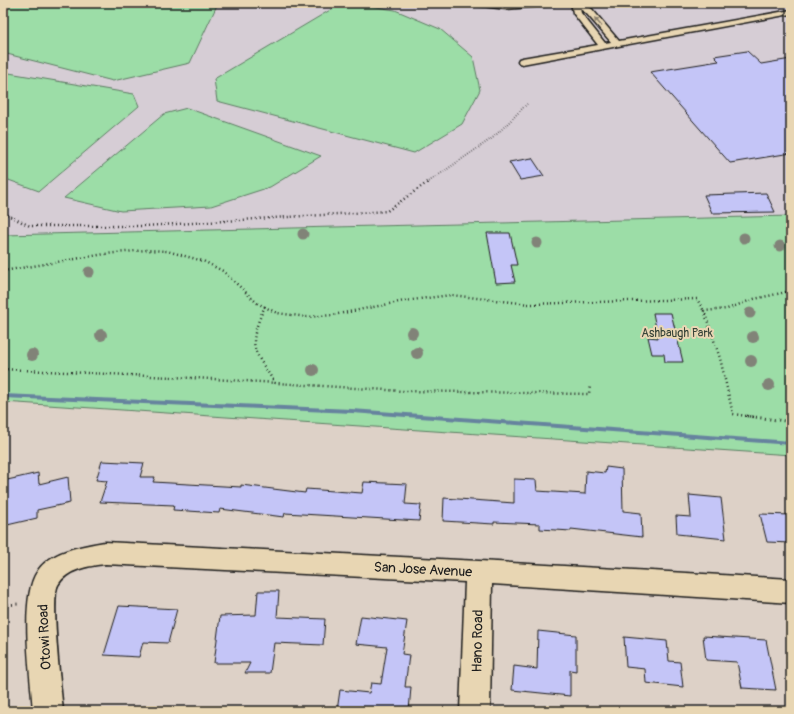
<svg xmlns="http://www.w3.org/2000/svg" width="794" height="714" viewBox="0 0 794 714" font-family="Pangolin,sans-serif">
<rect width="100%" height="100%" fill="#ddd1c7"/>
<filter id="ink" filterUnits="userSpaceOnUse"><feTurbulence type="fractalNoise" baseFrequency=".025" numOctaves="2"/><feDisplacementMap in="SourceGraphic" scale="8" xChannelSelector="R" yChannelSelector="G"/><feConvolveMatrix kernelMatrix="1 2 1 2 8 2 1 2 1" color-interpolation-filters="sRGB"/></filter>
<g filter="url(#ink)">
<polygon fill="#d6cdd5" points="3,3 791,3 791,216 3,235"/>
<g fill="#9cdda7" stroke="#5c7c62">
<polygon points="3,3 218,3 190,63 113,81 3,53"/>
<polygon points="342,3 352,3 395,10 440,29 473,57 480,90 462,124 414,153 217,101 214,79"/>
<polygon points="3,72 134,94 139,106 39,191 3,178"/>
<polygon points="187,108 321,156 270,187 211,206 121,211 64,198 164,114"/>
<polygon points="791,216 791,455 3,402 3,235"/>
</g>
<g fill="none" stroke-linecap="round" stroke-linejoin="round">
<polygon fill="#66839e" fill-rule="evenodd" points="3,394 352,409 791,441 791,445 352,413 3,398"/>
</g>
<g fill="#c4c5f7" stroke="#1c1c1c">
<polygon points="747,51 761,64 791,59 791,153 730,163 650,72 719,61 714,56"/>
<polygon points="532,158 544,176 520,180 509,162"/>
<polygon points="766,193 775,212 712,213 704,195"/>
<polygon points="487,233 510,233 517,265 511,265 515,282 496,283"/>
<polygon points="653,313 671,313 683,362 665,362 664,354 652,354 648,337 658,338"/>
<polygon points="102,461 144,463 140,477 155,477 153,482 241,487 241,485 305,493 306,489 362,493 364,482 407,484 405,504 421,505 419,521 285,513 284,517 220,509 219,513 173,510 174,505 100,502 107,481 96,480"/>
<polygon points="606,467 622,469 623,511 641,513 642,537 571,529 571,531 540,529 540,524 494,522 494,524 443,521 444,498 514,503 514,479 536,480 537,491 585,494 586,471 605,473"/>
<polygon points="38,473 39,484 68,477 70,503 37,510 37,518 3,526 3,481"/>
<polygon points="689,495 721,498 726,539 677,534 676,516 691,517"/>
<polygon points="760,514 791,515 791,543 767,542"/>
<polygon points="258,591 279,591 277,617 325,619 323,645 274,643 270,673 245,673 250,663 214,663 220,616 256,615"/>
<polygon points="119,606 177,609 168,643 143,642 139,657 104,655"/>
<polygon points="361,616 407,621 402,654 409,655 405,687 411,687 409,711 337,711 340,690 369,693 371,683 381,684 387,647 356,644"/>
<polygon points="538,631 576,635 576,671 570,670 570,696 512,690 514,666 537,669"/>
<polygon points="703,636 766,640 776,690 742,688 737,662 706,660"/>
<polygon points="624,637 667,641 669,661 680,662 683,687 646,683 645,669 626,667"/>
</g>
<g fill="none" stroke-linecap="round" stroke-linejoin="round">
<defs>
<g id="lane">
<polygon points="470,3 506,5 559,3 555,5 506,9 474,5"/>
<path d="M571 3H582L592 9 619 41 791 10V14L522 64 519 63 518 61 519 59 522 58 598 45 573 13ZM580 9 586 13 611 42 605 43 581 13Z"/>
</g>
<path id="street" d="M105 542 479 561 791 579V603L492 584 490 711H460L465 582 105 564C89 566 67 569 58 585 50 599 61 689 63 711H33C31 678 19 598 37 572 50 551 82 546 105 542Z"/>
</defs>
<use href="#lane" stroke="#1c1c1c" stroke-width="3"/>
<use href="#street" stroke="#1c1c1c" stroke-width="3"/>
<polyline stroke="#1c1c1c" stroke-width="2" stroke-dasharray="0.5 2" stroke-linecap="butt" points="427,183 494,137 527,104"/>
<g stroke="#1c1c1c" stroke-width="2.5" stroke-dasharray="1 3" stroke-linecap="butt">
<polyline points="3,213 30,226 143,226 387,211 428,182"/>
<polyline points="3,271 105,254 146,250 167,251 203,261 223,271 257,303 277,313 307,317 333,315 404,301 451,295 529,304 697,299 704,311"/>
<path d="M265 306C247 346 252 348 275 383"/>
<polyline points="3,369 213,379 404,391 589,394 590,386"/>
<polyline points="754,417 733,414 720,358 704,311 727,309 754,299 791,291"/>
</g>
<g stroke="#1c1c1c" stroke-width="3" stroke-dasharray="1 3.5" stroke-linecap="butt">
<polyline points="747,416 785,421 791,420"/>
<polyline points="3,605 19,604"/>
</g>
<use href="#lane" fill="#e8d6b3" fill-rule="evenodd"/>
<use href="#street" fill="#e8d6b3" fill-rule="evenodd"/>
</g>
<g fill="#818378">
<circle cx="303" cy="234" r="5.5"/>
<circle cx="744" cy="238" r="5.5"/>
<circle cx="537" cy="243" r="5.5"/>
<circle cx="780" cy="246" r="5.5"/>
<circle cx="89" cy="272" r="5.5"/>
<circle cx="750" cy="313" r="5.5"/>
<circle cx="412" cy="333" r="6"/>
<circle cx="101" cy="335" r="6"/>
<circle cx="753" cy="337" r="6"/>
<circle cx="417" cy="353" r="6"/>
<circle cx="32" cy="355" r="6"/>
<circle cx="751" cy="361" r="6"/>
<circle cx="313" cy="370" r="6"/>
<circle cx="769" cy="385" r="6"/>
</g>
<defs><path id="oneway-solid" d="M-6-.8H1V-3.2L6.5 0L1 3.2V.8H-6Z"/></defs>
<use fill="#8c826f" href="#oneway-solid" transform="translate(598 22) rotate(-130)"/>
</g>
<g text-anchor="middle" stroke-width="4" stroke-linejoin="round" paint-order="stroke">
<g font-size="12" fill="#364338" stroke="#e8d6b3">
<text x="677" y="337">Ashbaugh Park</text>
</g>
<g font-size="14" fill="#1c1c1c" stroke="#e8d6b3">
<text transform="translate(423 569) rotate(3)" y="5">San Jose Avenue</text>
<text transform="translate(44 637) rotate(-93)" y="5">Otowi Road</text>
<text transform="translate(477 641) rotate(-89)" y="5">Hano Road</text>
</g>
</g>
<rect width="794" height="714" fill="none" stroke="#e8d6b3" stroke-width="16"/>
<rect x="8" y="8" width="778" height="698" fill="none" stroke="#1c1c1c" stroke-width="1.5" filter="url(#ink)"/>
</svg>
